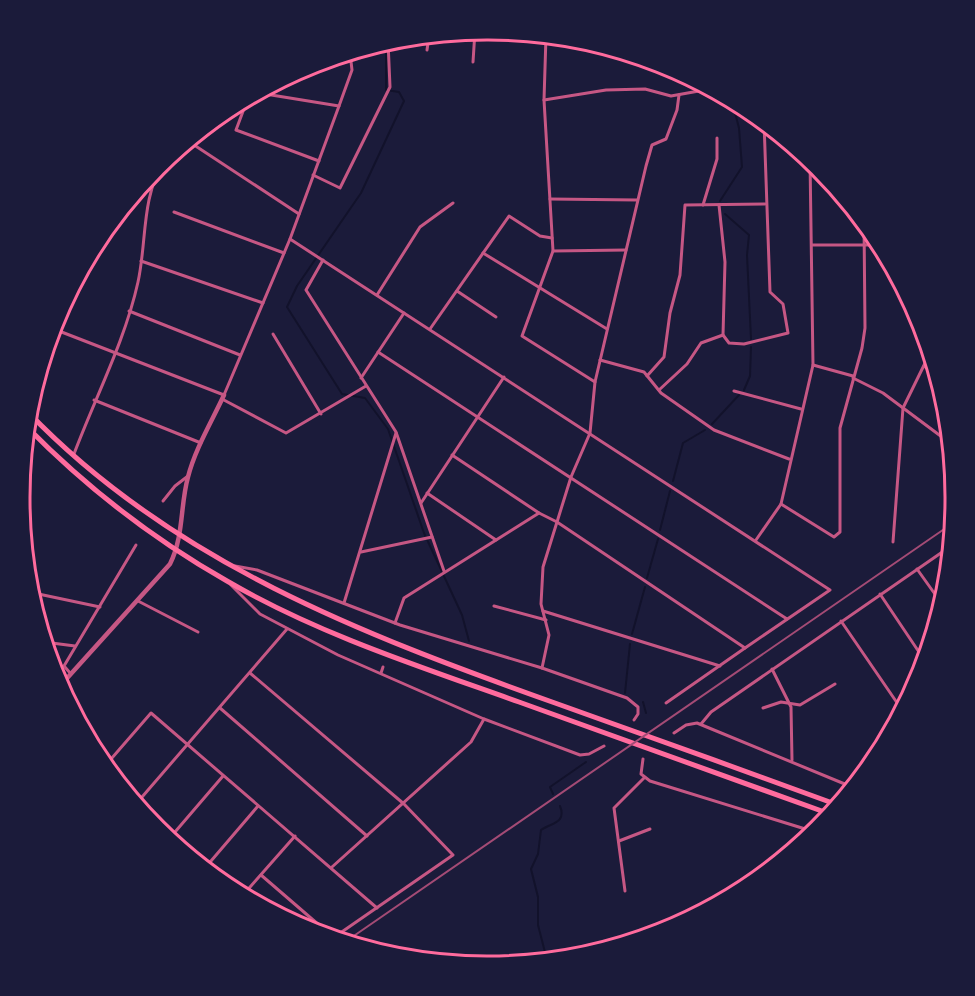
<svg xmlns="http://www.w3.org/2000/svg" width="975" height="996" viewBox="0 0 975 996" font-family="'Crimson Pro',serif">
<rect width="100%" height="100%" fill="#1b1b3a"/>
<g fill="none" stroke-linecap="round" stroke-linejoin="round">
<g stroke="#12122b" stroke-width="2">
<polyline points="386,42 386,90 399,92 404,101 361,193 297,286 287,307 342,394 365,398 388,429 424,533 462,615 469,641"/>
<polyline points="720,201 742,167 739,128 732,101"/>
<polyline points="725,214 749,235 747,255 751,339"/>
<polyline points="744,390 750,376 751,347"/>
<polyline points="712,424 739,395"/>
<polyline points="673,481 683,443 705,430"/>
<polyline points="660,530 670,491"/>
<polyline points="647,578 658,539"/>
<polyline points="632,634 645,587"/>
<polyline points="625,693 630,644"/>
<polyline points="643,702 646,713"/>
<polyline points="553,794 550,787 586,762"/>
<path d="M547 960 538 925V897L531 869 538 854 541 830C551 823 567 823 560 806"/>
</g>
<g stroke="#c65784" stroke-width="3">
<polyline points="546,36 544,100 553,251 522,336 595,382"/>
<polyline points="427,50 429,36"/>
<polyline points="338,57 353,59"/>
<polyline points="473,62 475,31"/>
<polyline points="252,96 259,93 339,106"/>
<polyline points="248,98 236,130 319,161"/>
<polyline points="544,100 606,90 645,89 671,96 710,89"/>
<polyline points="188,141 299,214"/>
<polyline points="313,175 340,188 390,87 388,41"/>
<polyline points="550,199 637,200"/>
<polyline points="703,205 717,159 717,138"/>
<polyline points="719,205 725,262 723,335"/>
<polyline points="174,212 284,253"/>
<polyline points="290,239 830,590 745,648 557,522 539,513 404,598 395,623"/>
<polyline points="812,245 881,245"/>
<polyline points="553,251 626,250"/>
<polyline points="483,253 607,329"/>
<polyline points="323,260 306,290 396,432 444,571"/>
<polyline points="141,261 263,303"/>
<polyline points="457,291 496,317"/>
<polyline points="377,295 420,227 453,203"/>
<polyline points="66,298 59,331 224,395 290,239 339,106 352,70 350,53"/>
<polyline points="129,311 240,355"/>
<polyline points="430,329 509,216 540,236 552,238"/>
<polyline points="273,334 321,414"/>
<polyline points="378,352 787,619"/>
<polyline points="600,360 644,372 661,393 714,430 789,459"/>
<polyline points="813,365 853,376"/>
<polyline points="924,366 937,375"/>
<polyline points="647,376 664,357 670,313 680,275 685,205 765,204"/>
<polyline points="361,378 404,313"/>
<polyline points="853,378 883,393 950,443"/>
<polyline points="659,390 687,364 701,343 723,335 729,343 744,344 788,333 783,304 770,292 764,122"/>
<polyline points="734,391 801,409"/>
<polyline points="222,399 286,433 366,386"/>
<polyline points="94,400 201,443"/>
<path d="M74 454C95 398 125 341 138 282 147 241 141 198 164 161"/>
<polyline points="452,455 539,513"/>
<polyline points="427,493 496,540"/>
<polyline points="163,501 175,486 188,476"/>
<polyline points="421,503 504,377"/>
<polyline points="781,504 834,537 840,532 840,428 862,348 865,328 864,223"/>
<polyline points="756,540 781,504 813,365 810,160"/>
<polyline points="893,542 903,408 930,353"/>
<polyline points="361,552 432,537"/>
<polyline points="235,566 257,570 400,625 542,668 627,698 638,707 638,714 634,720"/>
<polyline points="917,569 942,604"/>
<polyline points="231,585 260,614 338,655 484,719 580,755 589,754 604,746"/>
<polyline points="29,592 100,607"/>
<polyline points="880,594 925,661"/>
<polyline points="138,601 198,632"/>
<polyline points="344,603 396,433"/>
<polyline points="494,606 546,620"/>
<polyline points="543,611 720,666"/>
<polyline points="841,621 902,710"/>
<polyline points="44,642 75,646"/>
<polyline points="542,668 549,635 541,604 543,567 571,477 590,433 595,382 646,166 652,145 666,139 677,110 679,95"/>
<polyline points="772,669 791,707 792,760"/>
<polyline points="250,673 404,804 453,855 333,938"/>
<polyline points="381,673 383,667"/>
<polyline points="71,674 64,666 136,545"/>
<polyline points="666,703 745,648"/>
<polyline points="220,708 367,836"/>
<polyline points="763,708 781,702 800,705 835,684"/>
<polyline points="701,724 711,712 951,546"/>
<polyline points="674,733 686,725 697,723 852,787"/>
<polyline points="643,759 641,774 650,781 815,832"/>
<polyline points="105,766 151,713 377,908"/>
<polyline points="136,804 287,629"/>
<polyline points="169,839 223,776"/>
<polyline points="619,841 650,829"/>
<polyline points="332,867 471,742 484,719"/>
<polyline points="205,868 258,806"/>
<polyline points="261,875 334,938"/>
<polyline points="625,891 614,808 644,778"/>
<polyline points="243,895 295,836"/>
</g>
<path stroke="#c65784" stroke-width="4.5" d="M60 686 170 564C184 536 180 506 188 477 195 449 212 421 224 395"/>
<g stroke="#ff6b9d" stroke-width="5">
<path d="M28 412C172 562 364 635 555 703 649 736 744 771 838 805"/>
<path d="M27 427C86 487 153 539 227 581 318 634 421 667 519 702 623 740 727 777 830 814"/>
</g>
<polyline stroke="#a44b75" stroke-width="2" points="345,942 953,523"/>
</g>
<path d="M0 0H975V996H0ZM487 40H488A457 457 0 0 1 945 497V499A457 457 0 0 1 488 956H487A457 457 0 0 1 30 499V497A457 457 0 0 1 487 40Z" fill="#1b1b3a" fill-rule="evenodd"/>
<path fill="none" stroke="#ff6b9d" stroke-width="3" d="M487 40H488A457 457 0 0 1 945 497V499A457 457 0 0 1 488 956H487A457 457 0 0 1 30 499V497A457 457 0 0 1 487 40Z"/>
</svg>
